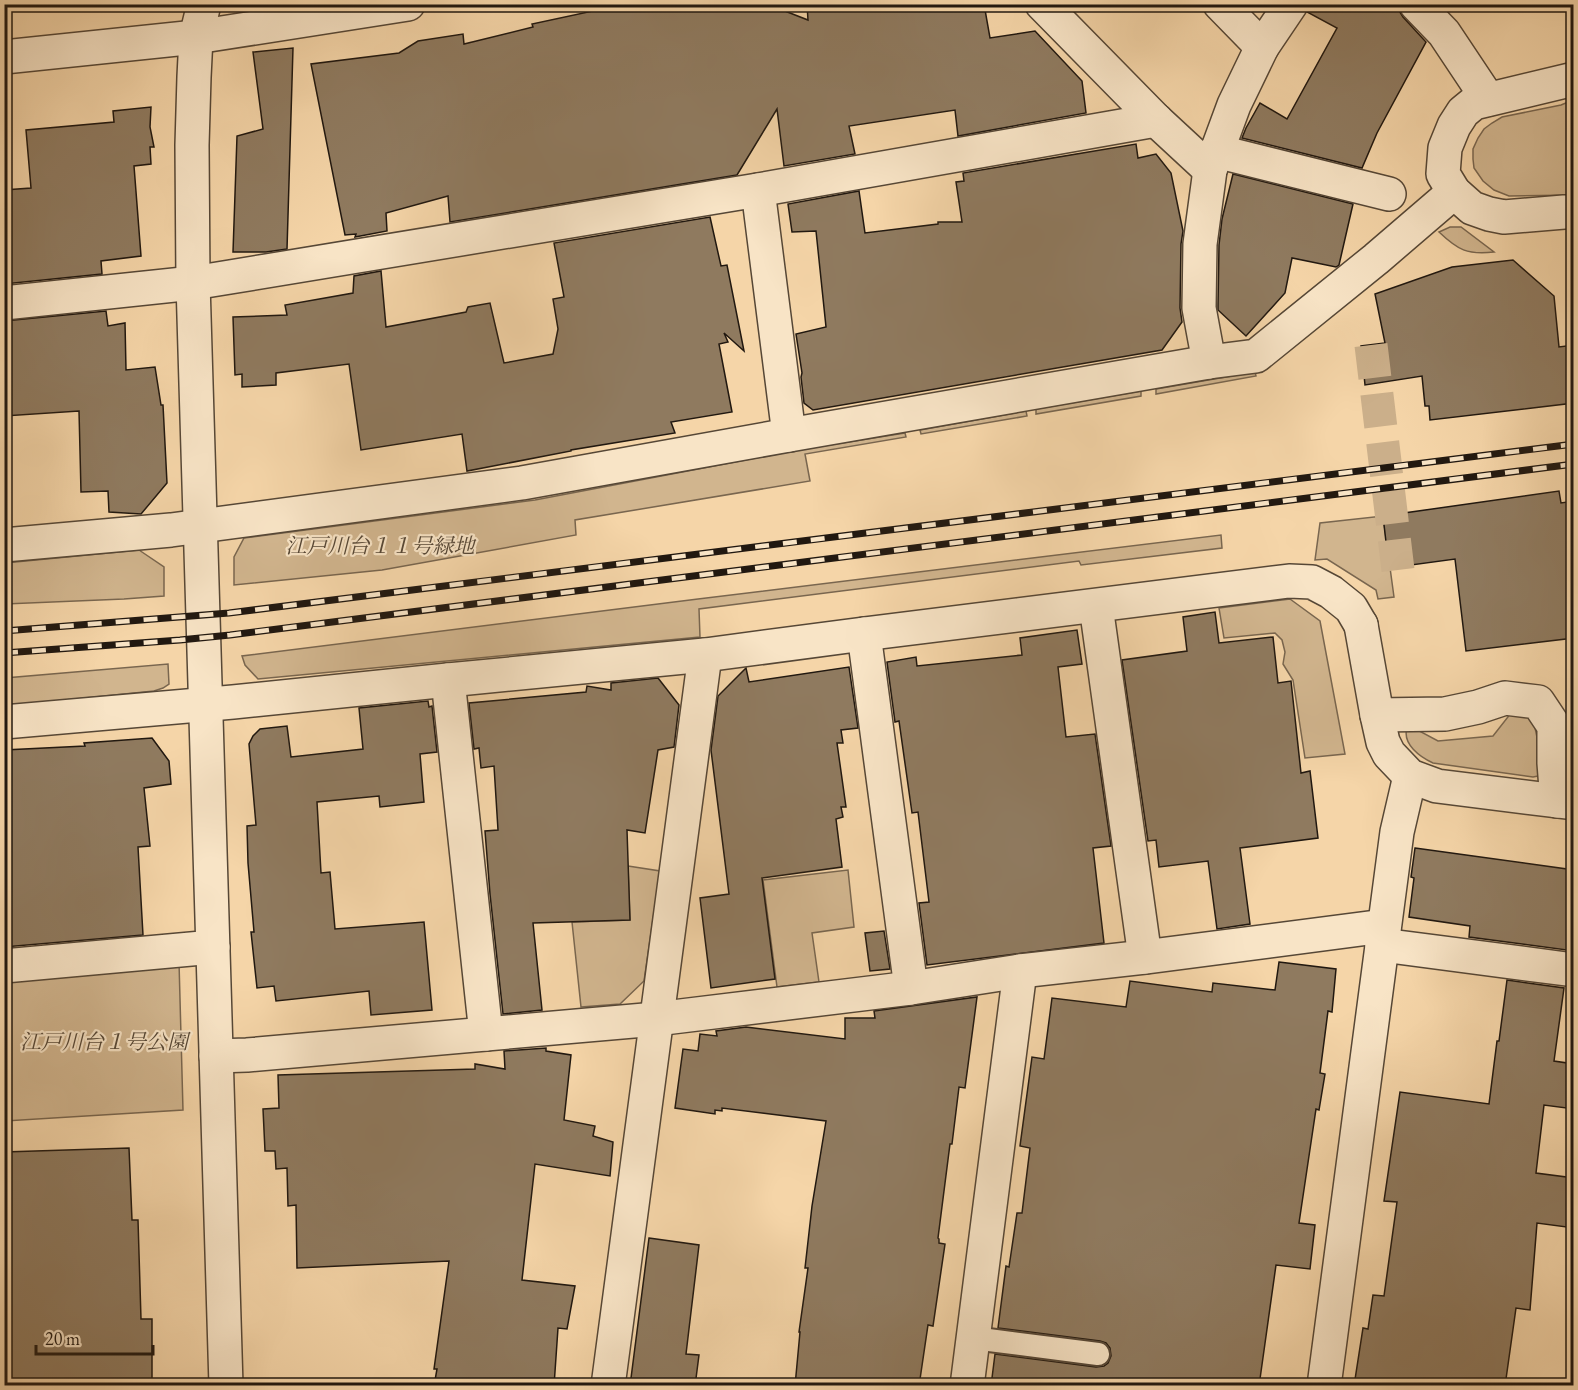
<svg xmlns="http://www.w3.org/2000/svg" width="1578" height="1390" viewBox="0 0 1578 1390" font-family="'EB Garamond','Noto Serif JP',serif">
<rect width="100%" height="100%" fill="#f5d5a8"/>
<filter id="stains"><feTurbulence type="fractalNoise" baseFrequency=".00333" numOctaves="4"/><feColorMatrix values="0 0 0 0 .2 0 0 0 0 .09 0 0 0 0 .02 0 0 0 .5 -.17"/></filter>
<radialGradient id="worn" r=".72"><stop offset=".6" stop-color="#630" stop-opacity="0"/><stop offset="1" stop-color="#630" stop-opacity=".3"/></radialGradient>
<g fill="#d1b58e" stroke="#79664f" stroke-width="1.5">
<polygon points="1573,100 1573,195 1509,196 1494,190 1483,181 1474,168 1473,159 1473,149 1478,138 1484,129 1492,123 1502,117 1561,105"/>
<path d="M1450 227H1461L1494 252C1467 255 1458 250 1439 232Z"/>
<polygon points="1255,372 1256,376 1156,394 1156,389"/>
<polygon points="1141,391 1141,396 1036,414 1036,409"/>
<polygon points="1026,411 1027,416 921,434 920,430"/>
<polygon points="905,433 906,437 805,454 810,481 575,520 576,535 382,570 234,585 234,557 244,538 535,500 804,449"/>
<polygon points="1383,516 1394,597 1378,599 1376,590 1327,559 1315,560 1320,523"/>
<polygon points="1221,535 1222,548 1081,565 1079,561 699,609 700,637 258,679 245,665 242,656 698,599"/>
<polygon points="139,550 164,567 164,596 124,599 5,604 5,563"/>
<polygon points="1290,599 1320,621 1345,754 1305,758 1293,680 1283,664 1285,652 1282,640 1275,633 1224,638 1219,608"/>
<polygon points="168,664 169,684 163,688 154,691 5,706 5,678"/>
<path d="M1511 713 1533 718 1543 766 1538 776 1533 777 1433 763C1420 757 1402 744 1407 728L1412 727 1438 741 1493 736Z"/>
<polygon points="628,866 660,871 644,981 620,1004 581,1007 572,922 630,920"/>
<polygon points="848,870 854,927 812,933 819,982 777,987 763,880"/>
<polygon points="179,962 183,1110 5,1121 5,980"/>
</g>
<g fill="#8f7a5f" stroke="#211810" stroke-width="1.5">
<polygon points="606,4 767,4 808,20 807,4 984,4 990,38 1035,31 1082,81 1086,113 958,136 955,110 849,126 855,154 784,166 777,109 737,175 450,222 448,196 386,213 387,231 355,237 356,234 345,235 311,64 399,53 418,41 463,34 464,44 533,27 532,24 607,8"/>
<polygon points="1310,4 1398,4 1398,9 1403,17 1426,42 1377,133 1362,168 1242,138 1246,128 1260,103 1287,119 1337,28 1307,12"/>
<polygon points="293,48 287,249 266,252 233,252 237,136 263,129 253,52"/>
<polygon points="151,107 150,127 154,147 150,147 151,164 134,166 141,256 101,261 102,274 4,284 4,190 31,188 26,130 114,122 113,111"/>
<polygon points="1136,144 1138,158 1156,154 1171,173 1183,231 1181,244 1180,308 1182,322 1162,350 813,410 804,403 801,377 802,373 796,334 826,327 816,231 792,232 788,204 859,191 865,233 938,224 938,222 962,222 956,182 964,181 963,173"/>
<polygon points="1233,174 1353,204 1339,265 1336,267 1292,258 1285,293 1246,336 1218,310 1218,306 1219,245 1222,219"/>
<polygon points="710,217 721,266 727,265 744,351 724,333 728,342 719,344 732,412 671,422 675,433 571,450 571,451 467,471 462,434 361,450 349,364 276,373 276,385 242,387 242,374 235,375 233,317 287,315 285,305 353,293 354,276 381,271 386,327 466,312 468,307 490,303 504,363 553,354 558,329 553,299 564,297 554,243"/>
<polygon points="1513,260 1554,296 1559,347 1574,345 1574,403 1430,420 1429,406 1425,406 1422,376 1365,385 1361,346 1385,343 1375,294 1452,267"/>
<polygon points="106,311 108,326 125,323 126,370 155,367 161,405 163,405 167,483 141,514 109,512 108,491 81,492 79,411 4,416 4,321"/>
<polygon points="1559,491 1561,503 1574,501 1574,638 1466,651 1455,559 1389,568 1383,516"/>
<polygon points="1215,612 1219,643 1273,637 1278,683 1291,681 1301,773 1310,771 1318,838 1240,848 1250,924 1217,929 1208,861 1159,867 1156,840 1148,841 1122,660 1187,651 1183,617"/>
<polygon points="1077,630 1082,664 1058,667 1066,737 1095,734 1111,846 1093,848 1104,943 927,965 919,903 929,902 918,812 912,813 899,721 895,722 887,662 916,657 917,666 1022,655 1020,638"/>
<polygon points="849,667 858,728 841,730 843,743 837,743 846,807 841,807 843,817 836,819 842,867 762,878 775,979 711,988 700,898 729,894 711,750 718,696 746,668 749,682"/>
<polygon points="658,678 679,705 674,747 658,750 645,833 627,830 630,920 533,923 542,1010 503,1014 490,894 485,831 498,830 494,766 481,768 479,748 474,749 469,703 586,692 587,686 611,690 611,683"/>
<polygon points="428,701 429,707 432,706 437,752 420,754 424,802 380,807 379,796 317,802 321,873 330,872 335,929 424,922 432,1010 371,1015 369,991 276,1001 274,986 257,988 251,932 254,932 248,863 247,826 256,825 249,744 253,736 260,729 287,726 291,757 363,749 359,708"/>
<polygon points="152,738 169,761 171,784 144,788 150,846 138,847 143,935 4,947 4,750 85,746 84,743"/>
<polygon points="1415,848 1574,870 1574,951 1469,937 1470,926 1409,917 1414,878 1411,877"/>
<polygon points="884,931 890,969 870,971 865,933"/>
<polygon points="1279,962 1336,969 1332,1012 1328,1011 1320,1073 1325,1074 1319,1110 1316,1109 1299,1223 1315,1225 1310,1269 1276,1265 1259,1386 991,1386 995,1354 1096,1367 1104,1366 1108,1363 1111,1356 1110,1348 1106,1343 1100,1341 998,1328 1006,1266 1009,1267 1017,1213 1022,1213 1030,1148 1020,1146 1032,1057 1044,1059 1052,998 1126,1007 1130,981 1212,992 1213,983 1275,990"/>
<polygon points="1507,980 1564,988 1554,1061 1574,1064 1574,1109 1544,1105 1536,1173 1574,1178 1574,1228 1537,1223 1530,1310 1516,1308 1505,1386 1354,1386 1363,1328 1368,1329 1373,1295 1384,1296 1397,1202 1384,1201 1400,1092 1489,1104 1497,1041 1499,1041"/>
<polygon points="977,997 965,1088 959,1087 952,1144 950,1144 938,1238 939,1239 939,1243 945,1244 933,1326 928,1325 919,1386 795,1386 800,1332 799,1332 808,1268 805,1268 812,1206 826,1121 722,1108 722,1111 715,1110 715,1114 675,1108 683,1049 698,1051 700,1034 717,1036 716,1031 746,1027 845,1039 845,1018 875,1018 874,1011"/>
<polygon points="546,1048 546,1051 571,1055 564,1120 595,1126 593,1136 613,1142 610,1176 535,1164 522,1280 575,1286 567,1329 558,1328 554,1386 434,1386 437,1369 434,1369 449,1261 297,1268 296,1205 288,1206 287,1168 276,1169 275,1151 265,1151 263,1109 279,1108 278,1075 475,1069 475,1064 505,1069 504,1051"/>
<polygon points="129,1148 132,1220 138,1220 141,1319 152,1319 152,1386 4,1386 4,1152"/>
<polygon points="649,1238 699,1245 686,1354 699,1355 695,1386 630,1386"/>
</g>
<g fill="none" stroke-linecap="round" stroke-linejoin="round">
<polyline stroke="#cbaf8a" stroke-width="33" stroke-dasharray="33 16" stroke-linecap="butt" points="1371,345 1398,570"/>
<defs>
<polyline id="service" points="973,1338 1098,1354"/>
<polyline id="pedestrian" points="1216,151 1389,194"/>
<g id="minor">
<polyline points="1042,4 1156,120 1210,170"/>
<polyline points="1262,47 1291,4"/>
<polyline points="4,57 196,37 408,4"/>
<polyline points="758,190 789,435"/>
<polyline points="4,303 193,283 230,277 758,190 1156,120"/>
<polyline points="1209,362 1199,308 1200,244 1210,170 1234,105 1262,47 1220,4"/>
<polyline points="4,545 171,530 522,483 789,435 1209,362 1256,356 1376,259 1454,192"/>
<polyline points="1096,606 1145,957"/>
<polyline points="864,634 911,988"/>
<polyline points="448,680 486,1034"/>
<polyline points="1377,715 1445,714 1478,707 1505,698 1538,702 1554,726 1554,763 1557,801"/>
<polyline points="4,722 233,702 448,680 705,655 864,634 1289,581 1312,582 1331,592 1351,608 1361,625"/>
<polyline points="1382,945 1574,970"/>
<polyline points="4,966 213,947"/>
<polyline points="216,1056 247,1055 656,1019 911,988 1020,971 1145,957 1384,926"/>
<polyline points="608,1386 705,655"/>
<polyline points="967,1386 1020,971"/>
<polyline points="1324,1386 1397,832 1410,776"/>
</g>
<g id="tertiary">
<polyline points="204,4 196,37 194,77 192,145 193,283 226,1386"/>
<polyline points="1416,4 1444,33 1488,99"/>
<polyline points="1574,79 1474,103 1463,112 1454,126 1445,148 1443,174 1454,192 1472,208 1489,214 1504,217 1564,212 1574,212"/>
<polyline points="1361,625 1377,715 1383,742 1389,754 1410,776 1437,786 1574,803"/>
</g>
</defs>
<use href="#service" stroke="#564736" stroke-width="26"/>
<use href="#pedestrian" stroke="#564736" stroke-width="36"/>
<use href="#minor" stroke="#564736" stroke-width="36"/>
<use href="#tertiary" stroke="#564736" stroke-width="36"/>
<use href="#service" stroke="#f8e4c6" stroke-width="22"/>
<use href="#pedestrian" stroke="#f8e4c6" stroke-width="33"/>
<use href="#minor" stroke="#f8e4c6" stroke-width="33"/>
<use href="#tertiary" stroke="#f8e4c6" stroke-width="33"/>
<defs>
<g id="rail">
<polyline points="4,631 229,613 1574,444"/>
<polyline points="4,653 180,640 230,635 1574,464"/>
</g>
</defs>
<use href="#rail" stroke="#211810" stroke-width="7"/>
<use href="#rail" stroke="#f8e4c6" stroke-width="4.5" stroke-dasharray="14" stroke-linecap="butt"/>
</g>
<g text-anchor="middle" stroke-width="4.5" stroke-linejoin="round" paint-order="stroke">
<g font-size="21" font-style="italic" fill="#564736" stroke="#f8e4c6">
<text x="380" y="553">江戸川台１１号緑地</text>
<text x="104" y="1049">江戸川台１号公園</text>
</g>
</g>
<rect width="1578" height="1390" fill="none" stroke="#f5d5a8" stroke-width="24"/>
<rect x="6" y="6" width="1566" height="1378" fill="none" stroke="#211810" stroke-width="3"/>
<rect x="12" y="12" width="1554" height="1366" fill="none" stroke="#211810" stroke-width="1.5"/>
<path d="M36 1345v9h117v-9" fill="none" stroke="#211810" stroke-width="3"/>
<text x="45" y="1345" font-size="18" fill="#211810" stroke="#f8e4c6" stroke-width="4.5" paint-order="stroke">20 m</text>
<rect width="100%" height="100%" filter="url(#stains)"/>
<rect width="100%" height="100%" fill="url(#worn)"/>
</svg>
